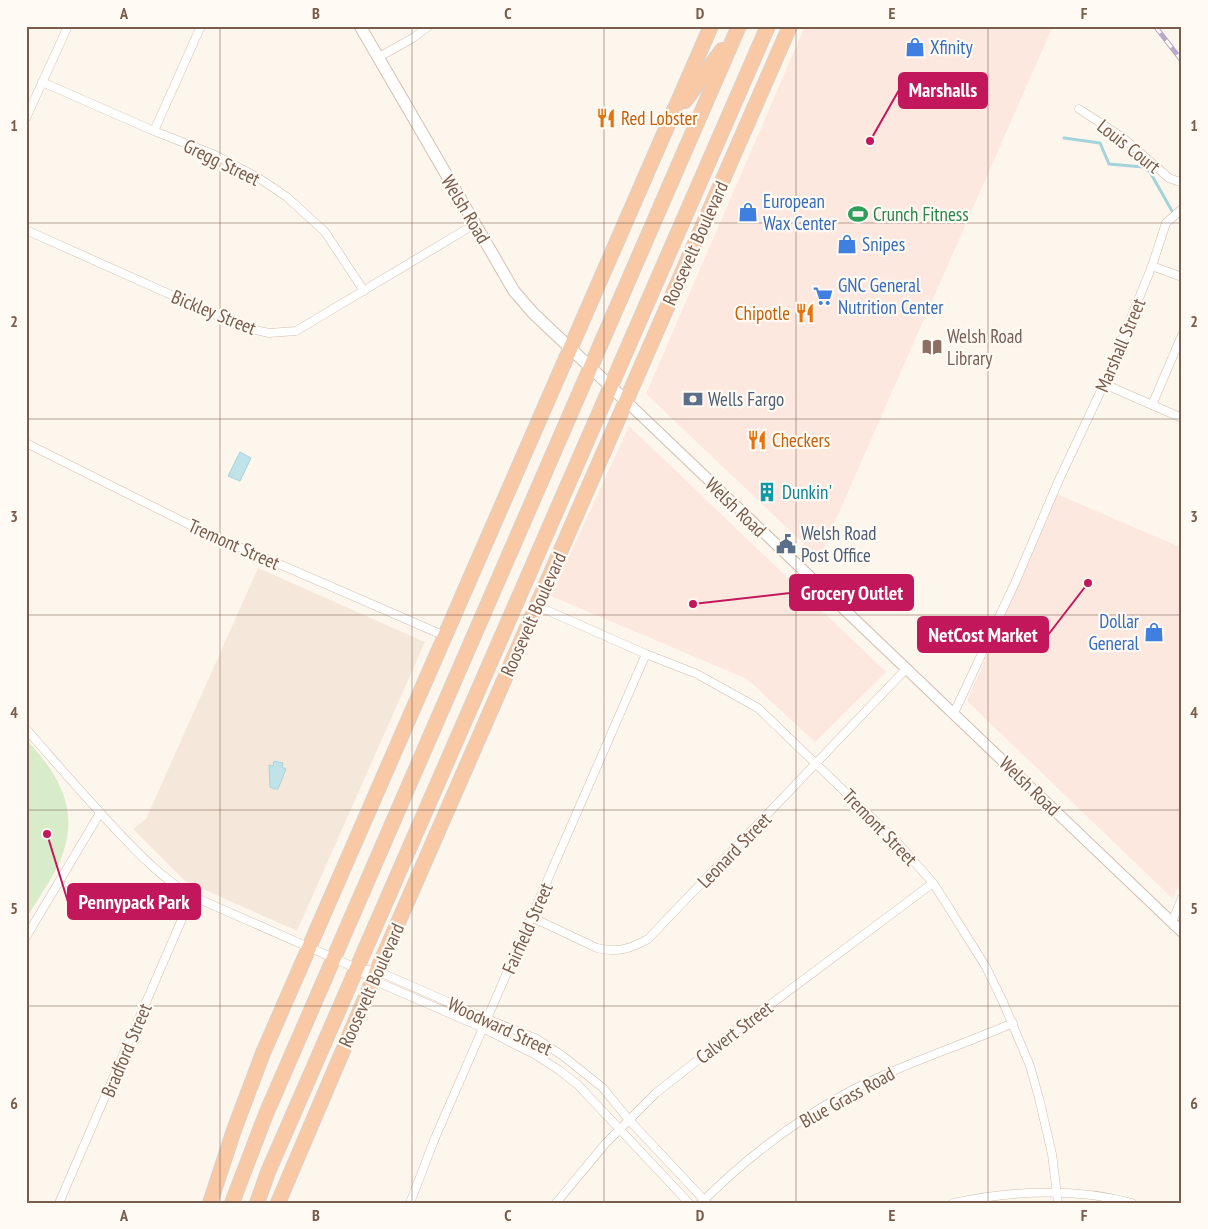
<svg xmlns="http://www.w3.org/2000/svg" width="1208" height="1229" viewBox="0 0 1208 1229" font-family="'PT Sans Narrow',sans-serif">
<rect width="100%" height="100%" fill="#fdf6ec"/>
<polygon fill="#f5e8da" points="258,568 425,642 297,931 185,881 133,829 146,819"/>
<g fill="#fde8e0">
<polygon points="805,26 1053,26 819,558 646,394"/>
<polygon points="629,426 886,672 815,742 747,679 551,596"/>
<polygon points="1057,494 1182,548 1182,877 1173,899 967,701"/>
</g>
<path fill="#d8ecc9" d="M26 739C60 776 81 811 60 861 51 881 37 900 26 919Z"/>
<g fill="#bfe3e8" stroke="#a5d3da">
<polygon points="240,452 251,458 240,481 228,476"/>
<polygon points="274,761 283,763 282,767 286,769 278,789 274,789 270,787 269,765 273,766"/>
</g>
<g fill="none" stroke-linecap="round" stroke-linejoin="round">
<polyline stroke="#a5d3da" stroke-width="3" points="1064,138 1100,143 1109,164 1143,167 1150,172 1172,211"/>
<defs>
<g id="minor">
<polyline points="379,57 413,38 429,26"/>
<polyline points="42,82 154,131 215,155 257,177 287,197 325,232 364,291"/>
<polyline points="1079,109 1122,137 1169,178 1180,182"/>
<polyline points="26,118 68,26"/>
<polyline points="154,131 201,26"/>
<polyline points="26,230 243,327 269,333 296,331 475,224"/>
<polyline points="1152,266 1182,277"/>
<polyline points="1104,384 1182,418"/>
<polyline points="1152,405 1182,335"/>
<polyline points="26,443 196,528 445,636"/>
<polyline points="537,606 646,654 697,674 758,708 896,841 933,883 944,900 986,967 1003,1002 1030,1066 1039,1098 1052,1154 1058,1203"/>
<polyline points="954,713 1015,583 1058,482 1104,384 1152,266 1166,223 1182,209"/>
<path d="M26 729C57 764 87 799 119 833 142 857 163 879 192 896L356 968 373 980 483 1028 514 1044 534 1054 559 1070 578 1085 689 1203"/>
<path d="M531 917 597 948C617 953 630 949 648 939L906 669"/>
<polyline points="1172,922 1182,898"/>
<polyline points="26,937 100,813"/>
<polyline points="358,969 377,971 487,1019 537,1039 563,1056 603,1088 629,1120 707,1203"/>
<polyline points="59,1203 192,896"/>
<polyline points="410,1203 435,1138 646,654"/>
<polyline points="556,1203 605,1144 656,1093 727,1037 933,883"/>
<path d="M701 1203C746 1158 797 1119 854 1089 905 1063 960 1046 1013 1023"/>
<path d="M953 1203C1011 1191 1074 1187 1132 1203"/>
</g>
<polyline id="tertiary" points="626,401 1182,932"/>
<polyline id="secondary" points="360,26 514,291 533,313 626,401"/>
<g id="trunk">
<polyline points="685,101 722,50"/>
<polyline points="210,1203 234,1130 263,1053 711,26"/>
<polyline points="232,1203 266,1114 739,26"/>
<polyline points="257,1203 268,1172 768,26"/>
<polyline points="278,1203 373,980 790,26"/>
</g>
</defs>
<use href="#minor" stroke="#d1beb0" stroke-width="9"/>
<use href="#tertiary" stroke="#d1beb0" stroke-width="12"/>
<use href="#secondary" stroke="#d6c0b0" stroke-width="13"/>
<use href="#trunk" stroke="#dad1cd" stroke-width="16"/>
<use href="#minor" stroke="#fff" stroke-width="8"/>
<use href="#tertiary" stroke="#fff" stroke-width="10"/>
<use href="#secondary" stroke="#fff" stroke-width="11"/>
<use href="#trunk" stroke="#f9c8a4" stroke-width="14"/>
<defs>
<polyline id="rail" points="1155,26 1182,61"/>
</defs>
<use href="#rail" stroke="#b9a8c9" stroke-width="5"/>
<use href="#rail" stroke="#fffaf3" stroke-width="3" stroke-dasharray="9" stroke-linecap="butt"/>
</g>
<path fill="none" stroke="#7a5c4d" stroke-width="1" stroke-opacity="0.55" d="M220 26V1203M412 26V1203M604 26V1203M796 26V1203M988 26V1203M26 223H1182M26 419H1182M26 615H1182M26 810H1182M26 1006H1182"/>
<defs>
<symbol id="shop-bare" viewBox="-9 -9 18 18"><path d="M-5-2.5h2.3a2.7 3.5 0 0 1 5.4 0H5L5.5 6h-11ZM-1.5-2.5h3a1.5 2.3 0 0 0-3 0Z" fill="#3f7fe0" stroke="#fffaf3" stroke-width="2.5" paint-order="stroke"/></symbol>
<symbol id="restaurant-bare" viewBox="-9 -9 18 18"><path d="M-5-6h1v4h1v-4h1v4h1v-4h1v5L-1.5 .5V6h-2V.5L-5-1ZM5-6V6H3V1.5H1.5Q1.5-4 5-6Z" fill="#e8710a" stroke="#fffaf3" stroke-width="2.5" paint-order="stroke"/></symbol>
<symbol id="stadium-bare" viewBox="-9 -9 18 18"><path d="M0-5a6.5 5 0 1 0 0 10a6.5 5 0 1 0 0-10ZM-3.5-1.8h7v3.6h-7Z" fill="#2e9e5b" stroke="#fffaf3" stroke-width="2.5" paint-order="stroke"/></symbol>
<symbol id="supermarket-bare" viewBox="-9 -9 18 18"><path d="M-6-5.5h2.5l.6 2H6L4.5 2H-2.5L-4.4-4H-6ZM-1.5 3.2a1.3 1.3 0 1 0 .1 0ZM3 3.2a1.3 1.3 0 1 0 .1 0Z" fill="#3f7fe0" stroke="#fffaf3" stroke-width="2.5" paint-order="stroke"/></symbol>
<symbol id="library-bare" viewBox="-9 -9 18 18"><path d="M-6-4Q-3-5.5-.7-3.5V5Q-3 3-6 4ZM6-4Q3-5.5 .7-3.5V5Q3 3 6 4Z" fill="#8d6e63" stroke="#fffaf3" stroke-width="2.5" paint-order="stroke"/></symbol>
<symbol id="bank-bare" viewBox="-9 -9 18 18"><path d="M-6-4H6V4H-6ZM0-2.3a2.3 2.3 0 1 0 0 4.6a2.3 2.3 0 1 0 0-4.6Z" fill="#5c6f8a" stroke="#fffaf3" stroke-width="2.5" paint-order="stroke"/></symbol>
<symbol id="building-bare" viewBox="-9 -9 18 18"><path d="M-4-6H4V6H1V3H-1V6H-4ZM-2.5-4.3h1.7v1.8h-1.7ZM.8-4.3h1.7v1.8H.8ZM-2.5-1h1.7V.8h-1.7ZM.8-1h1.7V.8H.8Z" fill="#0f9aa8" stroke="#fffaf3" stroke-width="2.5" paint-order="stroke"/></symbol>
<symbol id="civic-bare" viewBox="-9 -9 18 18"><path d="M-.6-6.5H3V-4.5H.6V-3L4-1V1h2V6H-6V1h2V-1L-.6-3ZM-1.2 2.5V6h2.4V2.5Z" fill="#5c6f8a" stroke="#fffaf3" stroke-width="2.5" paint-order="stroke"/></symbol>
</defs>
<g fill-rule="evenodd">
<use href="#shop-bare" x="901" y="33" width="28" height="28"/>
<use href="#restaurant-bare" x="592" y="104" width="28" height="28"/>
<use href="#shop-bare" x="734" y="198" width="28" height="28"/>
<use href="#stadium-bare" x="844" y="200" width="28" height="28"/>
<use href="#shop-bare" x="833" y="230" width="28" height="28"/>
<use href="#supermarket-bare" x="809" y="282" width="28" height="28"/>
<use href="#restaurant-bare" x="791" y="299" width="28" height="28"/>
<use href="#library-bare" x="918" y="333" width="28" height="28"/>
<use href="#bank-bare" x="679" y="385" width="28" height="28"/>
<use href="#restaurant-bare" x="743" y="426" width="28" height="28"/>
<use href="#building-bare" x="753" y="478" width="28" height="28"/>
<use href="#civic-bare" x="772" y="530" width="28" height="28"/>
<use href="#shop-bare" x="1140" y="618" width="28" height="28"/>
</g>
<g text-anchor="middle" stroke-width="4.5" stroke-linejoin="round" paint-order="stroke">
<g font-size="19" fill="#366cbe" stroke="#fffaf3" text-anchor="start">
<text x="930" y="54">Xfinity</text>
<text x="763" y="208">European<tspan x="763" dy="22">Wax Center</tspan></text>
<text x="862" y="251">Snipes</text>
<text x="838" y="292">GNC General<tspan x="838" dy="22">Nutrition Center</tspan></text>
<text x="1139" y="628" text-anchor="end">Dollar<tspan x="1139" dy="22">General</tspan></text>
</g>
<g font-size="19" fill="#c56008" stroke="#fffaf3" text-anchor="start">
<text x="621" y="125">Red Lobster</text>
<text x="790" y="320" text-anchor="end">Chipotle</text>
<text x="772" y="447">Checkers</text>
</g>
<g font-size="19" fill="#7a5c4d" stroke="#fffaf3">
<text transform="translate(1129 146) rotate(38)" y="7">Louis Court</text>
<text transform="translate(222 162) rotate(26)" y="7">Gregg Street</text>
<text transform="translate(466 209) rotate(59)" y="7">Welsh Road</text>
<text transform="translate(695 243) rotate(-66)" y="7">Roosevelt Boulevard</text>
<text transform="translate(214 312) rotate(22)" y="7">Bickley Street</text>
<text transform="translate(1120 345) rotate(-67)" y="7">Marshall Street</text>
<text transform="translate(736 507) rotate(44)" y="7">Welsh Road</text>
<text transform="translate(234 544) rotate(24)" y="7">Tremont Street</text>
<text transform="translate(533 614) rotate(-66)" y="7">Roosevelt Boulevard</text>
<text transform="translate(1030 786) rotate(44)" y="7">Welsh Road</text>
<text transform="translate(880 827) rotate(46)" y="7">Tremont Street</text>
<text transform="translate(734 850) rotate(-46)" y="7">Leonard Street</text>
<text transform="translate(527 928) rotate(-66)" y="7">Fairfield Street</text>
<text transform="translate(371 985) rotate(-66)" y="7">Roosevelt Boulevard</text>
<text transform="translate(500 1026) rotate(25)" y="7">Woodward Street</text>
<text transform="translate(734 1032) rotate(-37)" y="7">Calvert Street</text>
<text transform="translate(126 1050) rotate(-67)" y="7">Bradford Street</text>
<text transform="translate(847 1097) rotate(-29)" y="7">Blue Grass Road</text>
</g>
<g font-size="19" fill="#27864d" stroke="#fffaf3" text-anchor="start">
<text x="873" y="221">Crunch Fitness</text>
</g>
<g font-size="19" fill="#785e54" stroke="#fffaf3" text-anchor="start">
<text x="947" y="343">Welsh Road<tspan x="947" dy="22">Library</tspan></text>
</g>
<g font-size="19" fill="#4e5e75" stroke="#fffaf3" text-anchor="start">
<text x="708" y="406">Wells Fargo</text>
<text x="801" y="540">Welsh Road<tspan x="801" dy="22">Post Office</tspan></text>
</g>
<g font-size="19" fill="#0d838f" stroke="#fffaf3" text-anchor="start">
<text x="782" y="499">Dunkin'</text>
</g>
</g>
<path fill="none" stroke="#c2185b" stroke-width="2" d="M870 141L899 90M693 604L790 593M1088 583L1048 635M47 834L68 902"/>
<g fill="#c2185b" stroke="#fffaf3" stroke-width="2">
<circle cx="870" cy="141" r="5"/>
<circle cx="693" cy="604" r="5"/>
<circle cx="1088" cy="583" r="5"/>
<circle cx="47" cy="834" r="5"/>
</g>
<g fill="#c2185b" stroke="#c2185b" stroke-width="2">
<rect x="899" y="73" width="88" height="35" rx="5"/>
<rect x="790" y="575" width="123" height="35" rx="5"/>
<rect x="918" y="617" width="130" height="35" rx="5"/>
<rect x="68" y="884" width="132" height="35" rx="5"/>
</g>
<g font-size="20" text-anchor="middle" font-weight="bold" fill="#fff">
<text x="943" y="97">Marshalls</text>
<text x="852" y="600">Grocery Outlet</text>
<text x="983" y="642">NetCost Market</text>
<text x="134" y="909">Pennypack Park</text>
</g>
<rect width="1208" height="1229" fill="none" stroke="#fffaf3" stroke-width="55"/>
<rect x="28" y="28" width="1152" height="1174" fill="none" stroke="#7a5c4d" stroke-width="2"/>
<g font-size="16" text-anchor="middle" font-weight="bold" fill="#7a5c4d">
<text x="124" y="19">A</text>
<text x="316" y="19">B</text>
<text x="508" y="19">C</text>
<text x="700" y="19">D</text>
<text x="892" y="19">E</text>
<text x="1084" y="19">F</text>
<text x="14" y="131">1</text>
<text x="1194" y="131">1</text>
<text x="14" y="327">2</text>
<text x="1194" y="327">2</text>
<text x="14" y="522">3</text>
<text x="1194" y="522">3</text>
<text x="14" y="718">4</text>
<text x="1194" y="718">4</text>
<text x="14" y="914">5</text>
<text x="1194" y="914">5</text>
<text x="14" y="1109">6</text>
<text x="1194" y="1109">6</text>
<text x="124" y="1221">A</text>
<text x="316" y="1221">B</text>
<text x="508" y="1221">C</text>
<text x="700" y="1221">D</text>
<text x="892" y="1221">E</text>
<text x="1084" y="1221">F</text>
</g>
</svg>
